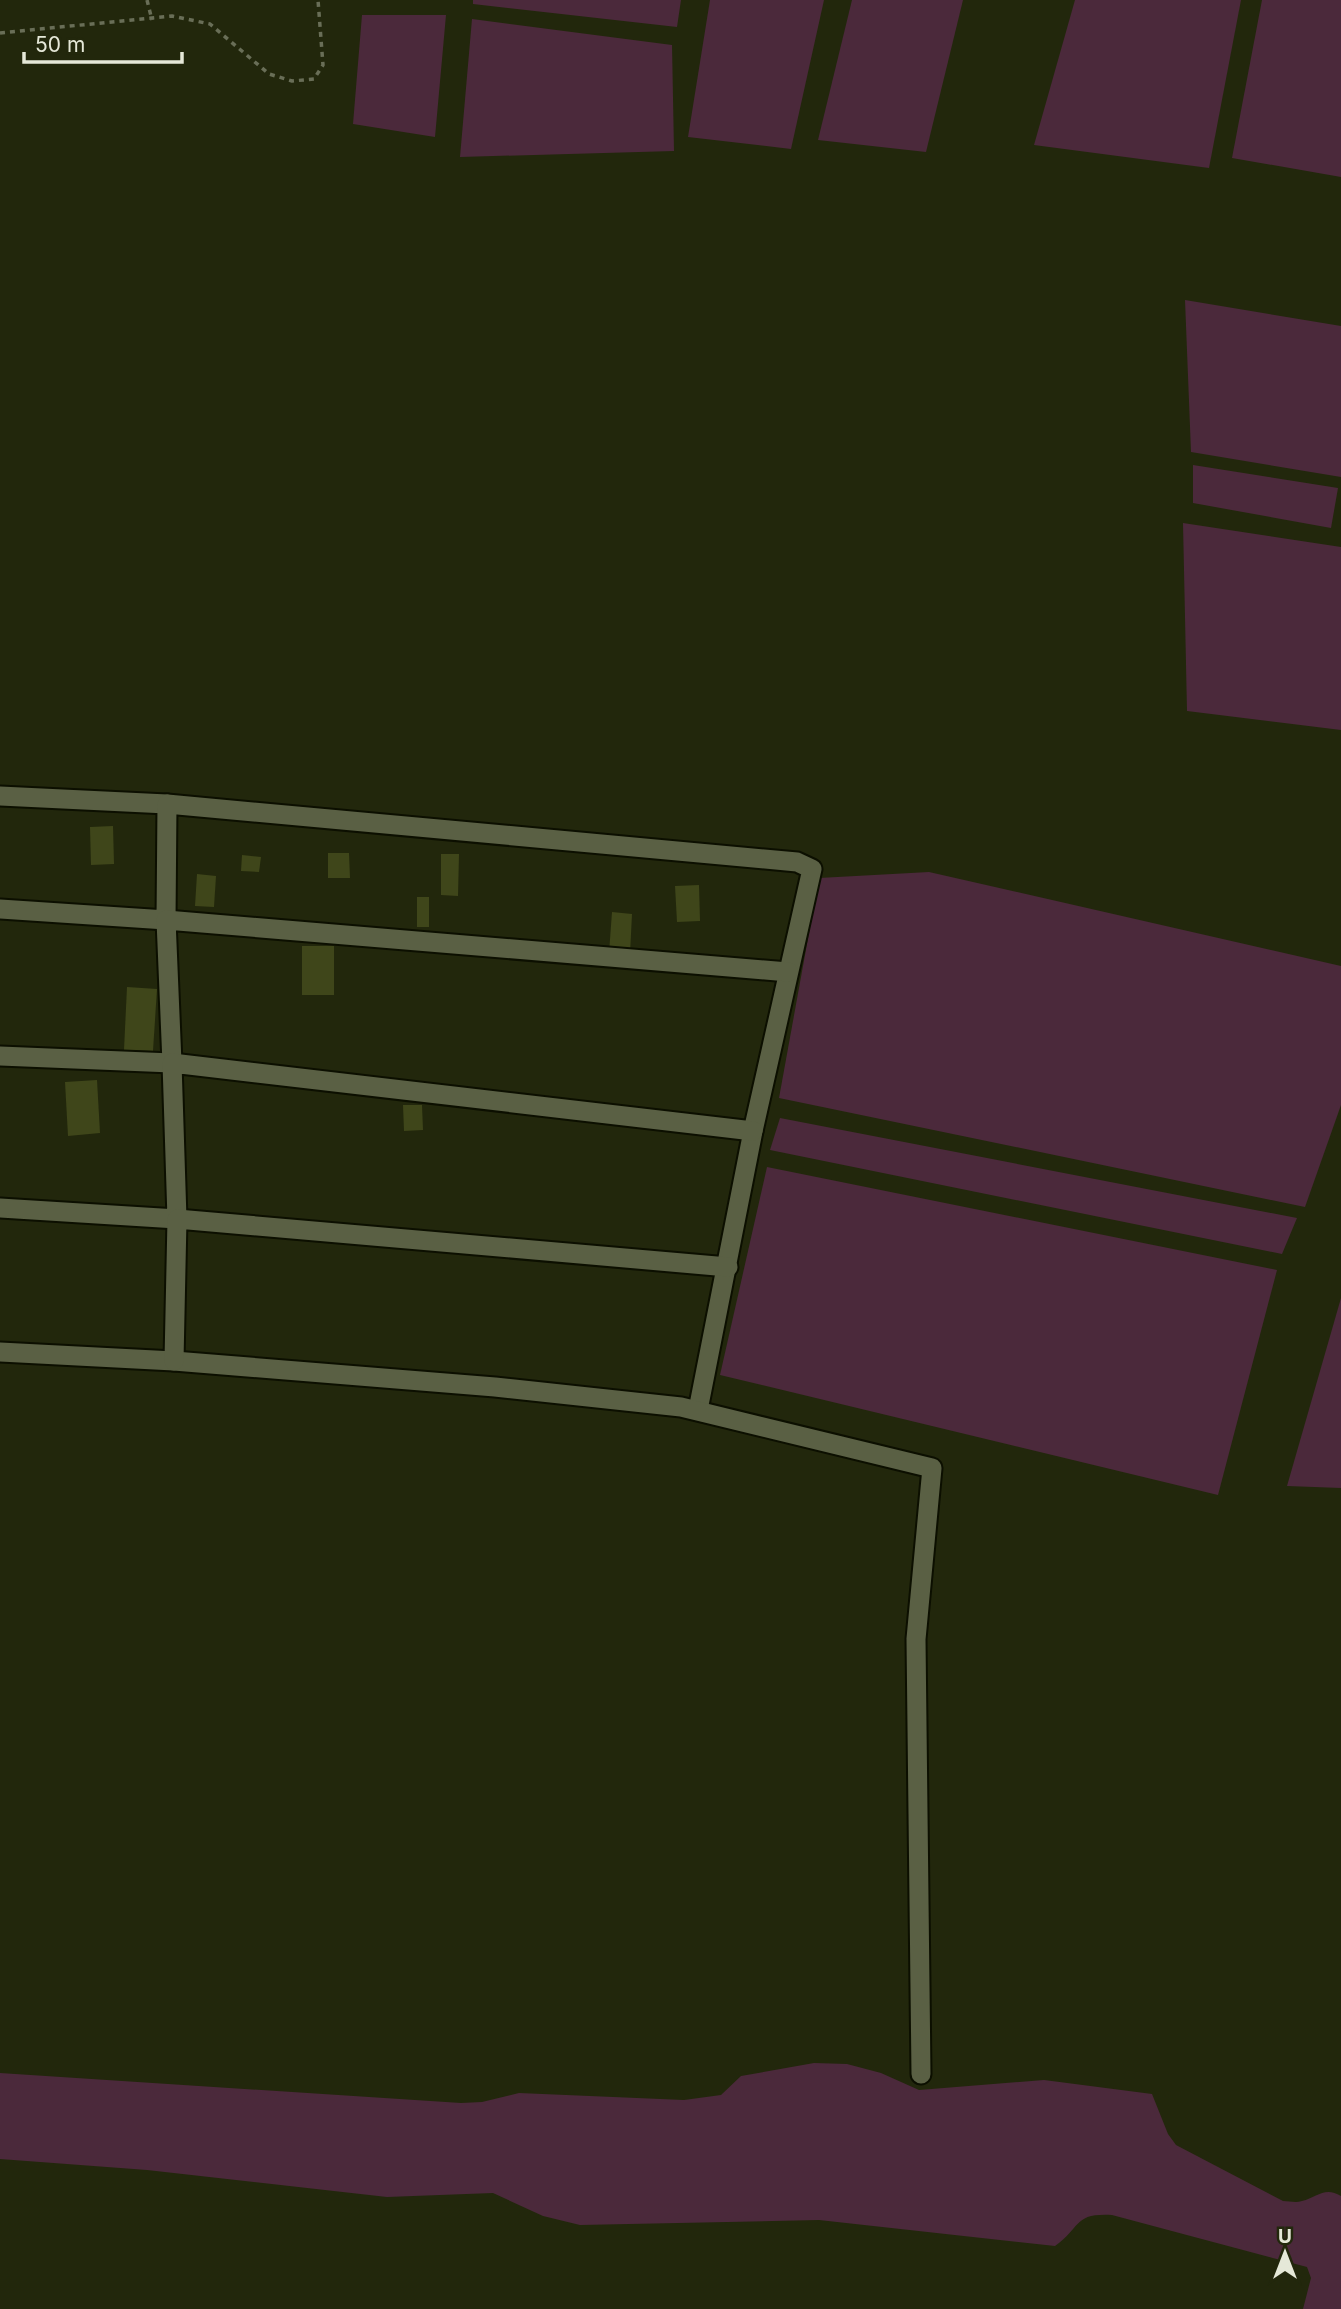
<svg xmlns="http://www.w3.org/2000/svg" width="1341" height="2309" viewBox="0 0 1341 2309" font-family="Inter,sans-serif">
<rect width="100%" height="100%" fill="#22270c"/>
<g fill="#4b293b">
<polygon points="473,0 681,0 677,27 473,4"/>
<polygon points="710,0 824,0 791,149 688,137"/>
<polygon points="852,0 963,0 926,152 818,140"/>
<polygon points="1075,0 1241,0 1209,168 1034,145"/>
<polygon points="1262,0 1341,0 1341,177 1232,158"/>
<polygon points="362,15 446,15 435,137 353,124"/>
<polygon points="472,19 672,45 674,151 460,157"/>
<polygon points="1185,300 1341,326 1341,477 1191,452"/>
<polygon points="1193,465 1338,488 1331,528 1193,503"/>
<polygon points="1183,523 1341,547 1341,730 1187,711"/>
<polygon points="929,872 1341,966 1341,1105 1305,1207 779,1098 819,878"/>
<polygon points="780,1118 1297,1218 1282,1254 770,1150"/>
<polygon points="767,1167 1277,1270 1218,1495 720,1375"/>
<polygon points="1341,1298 1341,1488 1287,1486"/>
<path d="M814 2063 847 2064 881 2073 919 2090 1044 2080 1152 2094 1168 2134 1176 2145 1283 2201C1289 2201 1296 2203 1302 2201 1317 2197 1325 2186 1341 2196V2309H1303L1311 2278 1307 2267 1112 2215C1073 2213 1082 2227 1055 2246L819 2220 580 2225 543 2216 493 2193 387 2197 147 2170 0 2159V2073L461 2103 482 2102 519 2093 684 2100 721 2095 741 2076Z"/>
</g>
<g fill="#3f461a">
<polygon points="113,826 114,864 91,865 90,827"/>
<polygon points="328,853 349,853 350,878 328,878"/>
<polygon points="441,854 459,854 458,896 441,895"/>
<polygon points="242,855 261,857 259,872 241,871"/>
<polygon points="197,874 216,876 214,907 195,906"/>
<polygon points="699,885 700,921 677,922 675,886"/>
<rect x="417" y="897" width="12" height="30"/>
<polygon points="612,912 632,914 630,954 609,953"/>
<rect x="302" y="946" width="32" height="49"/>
<polygon points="127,987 157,989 153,1051 124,1050"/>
<polygon points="97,1080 100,1133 68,1136 65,1082"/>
<polygon points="403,1105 422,1105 423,1130 404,1131"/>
</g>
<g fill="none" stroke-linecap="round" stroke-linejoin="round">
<defs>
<g id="street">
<polyline points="0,796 167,804"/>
<polyline points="0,909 166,920 167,804 797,862 812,869 753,1131 698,1410"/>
<polyline points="0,1056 172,1063 166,920 788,972"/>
<polyline points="0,1208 177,1219 172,1063 753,1131"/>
<polyline points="0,1352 174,1361 495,1387 681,1407 932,1468 916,1639 921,2074"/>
<polyline points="174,1361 177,1219 728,1267"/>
</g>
</defs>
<use href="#street" stroke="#0c0f00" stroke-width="23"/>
<g stroke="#696e57" stroke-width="3.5" stroke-dasharray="5 5" stroke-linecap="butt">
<polyline points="147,0 152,20"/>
<polyline points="0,33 172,16 210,24 269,74 292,81 314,79 323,65 318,0"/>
</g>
<use href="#street" stroke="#5a6044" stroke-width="19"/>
</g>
<g transform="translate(1285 2253)" stroke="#22270c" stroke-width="5" paint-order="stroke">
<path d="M0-5L12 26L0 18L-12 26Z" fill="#e5e8d8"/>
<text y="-10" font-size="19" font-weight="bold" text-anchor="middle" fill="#e5e8d8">U</text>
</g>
<path d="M24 52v10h158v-10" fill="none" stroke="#e5e8d8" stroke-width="3.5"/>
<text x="35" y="52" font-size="21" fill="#e5e8d8" stroke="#22270c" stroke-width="5" paint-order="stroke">50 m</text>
</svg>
